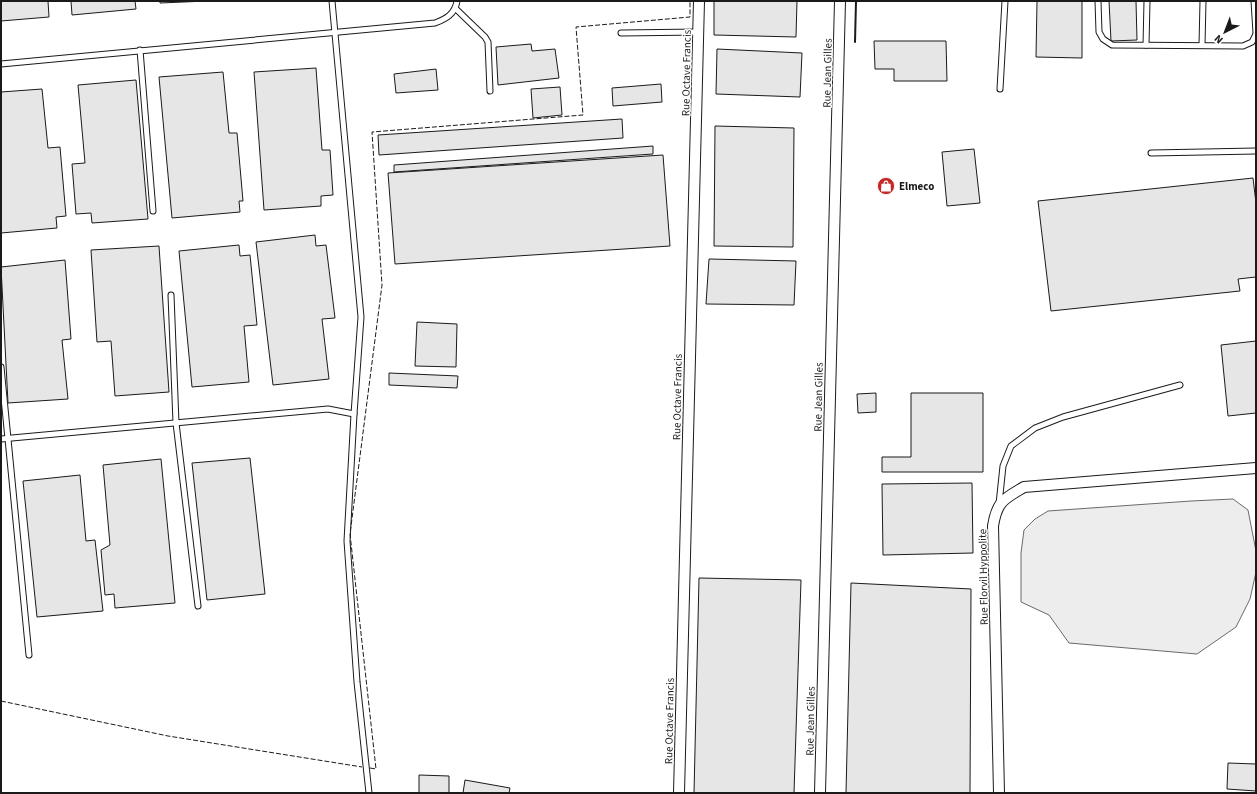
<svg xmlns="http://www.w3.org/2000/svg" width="1257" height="794" viewBox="0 0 1257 794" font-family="'Source Sans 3',sans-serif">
<rect width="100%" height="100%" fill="#fff"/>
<polygon fill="#ededed" stroke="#6a6a6a" points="1233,499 1248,510 1256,551 1256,572 1250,599 1236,627 1197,654 1069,643 1049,615 1021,602 1021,553 1024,530 1035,519 1048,511 1191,501"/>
<g fill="#e6e6e6" stroke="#1a1a1a">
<polygon points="1,1 48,1 49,17 1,21"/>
<polygon points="71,1 135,1 136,9 72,15"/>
<polygon points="160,1 207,1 160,3"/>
<polygon points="714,1 797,1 796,37 714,35"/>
<polygon points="1037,1 1082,1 1082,58 1036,57"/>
<polygon points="1109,1 1136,1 1137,40 1111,41"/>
<polygon points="874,41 946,41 947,81 894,81 894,69 875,69"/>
<polygon points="531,44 532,51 555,49 559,78 498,85 496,47"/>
<polygon points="717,49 802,53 800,97 716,94"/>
<polygon points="316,68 322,150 330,150 333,195 321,196 321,206 264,210 254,72"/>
<polygon points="436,69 438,90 396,93 394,74"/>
<polygon points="223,72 229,133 237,133 243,201 239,201 240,212 172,218 159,77"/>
<polygon points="136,80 148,219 92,223 91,213 76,214 72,164 85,163 78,85"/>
<polygon points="661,84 662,102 613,106 612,88"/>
<polygon points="560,87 562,115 533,118 531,89"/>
<polygon points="42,89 48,148 60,147 66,216 56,217 57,228 1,233 1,92"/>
<polygon points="622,119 623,138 379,155 378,135"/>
<polygon points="715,126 794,128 793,247 714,246"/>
<polygon points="653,146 653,154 394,172 394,165"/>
<polygon points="974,149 980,203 947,206 942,152"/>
<polygon points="663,155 670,246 395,264 388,173"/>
<polygon points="1253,178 1256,203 1256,277 1238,279 1240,291 1051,311 1038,201"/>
<polygon points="315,235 316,246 326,245 335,318 322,319 329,379 273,385 256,242"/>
<polygon points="239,245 240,256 250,255 257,325 244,326 249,382 192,387 179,251"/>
<polygon points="159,246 169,392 115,396 111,341 97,342 91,250"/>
<polygon points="709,259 796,261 794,305 706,304"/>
<polygon points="65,260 71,339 62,340 68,399 8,403 1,267"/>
<polygon points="417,322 457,324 456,367 415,366"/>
<polygon points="1256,341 1256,413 1228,416 1221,345"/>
<polygon points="389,373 458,376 457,388 389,385"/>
<polygon points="876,393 876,412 858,413 857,394"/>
<polygon points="911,393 983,393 983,472 882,472 882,457 911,457"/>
<polygon points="250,458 265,594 207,600 192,463"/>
<polygon points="161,459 175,603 115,608 114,594 105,595 101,550 110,545 103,465"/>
<polygon points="80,475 86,541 95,540 103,611 37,617 23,481"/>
<polygon points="972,483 973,553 883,555 882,484"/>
<polygon points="699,578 801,580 794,793 694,793"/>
<polygon points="851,583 971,589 970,793 846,793"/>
<polygon points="1228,763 1256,764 1256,791 1227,789"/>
<polygon points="419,775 449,776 449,793 419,793"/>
<polygon points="465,780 510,788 509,793 463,793"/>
</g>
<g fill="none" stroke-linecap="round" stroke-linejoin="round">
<defs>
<g id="lane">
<polyline points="1098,1 1099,32 1103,39 1112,45 1243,46 1252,42 1256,34"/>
<polyline points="1254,1 1256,33"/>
<polyline points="456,9 485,37 488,42 490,91"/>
<polyline points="621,33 699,32"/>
<polyline points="1146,45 1147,1"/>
<polyline points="1202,45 1203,1"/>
<polyline points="140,50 153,211"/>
<path d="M1 64 435 23C446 19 455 14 457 1"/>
<polyline points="1000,89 1005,1"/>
<polyline points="1151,153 1256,151"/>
<polyline points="171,295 176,423 198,606"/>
<polyline points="1,367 29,655"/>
<polyline points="354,414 347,541 357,682 369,793"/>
<polyline points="1,439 328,409 354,414 361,317 332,1"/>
<polyline points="999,504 1003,466 1011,446 1035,428 1063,417 1180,385"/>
</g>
<g id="street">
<polyline points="679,793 699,1"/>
<polyline points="820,793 840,1"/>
<path d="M999 793 993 526C997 501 1004 499 1024 487L1256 468"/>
</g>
</defs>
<use href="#lane" stroke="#1a1a1a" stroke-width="7"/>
<use href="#street" stroke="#1a1a1a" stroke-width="12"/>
<use href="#lane" stroke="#fff" stroke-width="5"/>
<use href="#street" stroke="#fff" stroke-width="10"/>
<g stroke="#1a1a1a" stroke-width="1" stroke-dasharray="5 2" stroke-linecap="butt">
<polyline points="1,701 168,736 362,767"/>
<polyline points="370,768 376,769 350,534 382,285 372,132 583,115 576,27 690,17 690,1"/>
</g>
<polyline stroke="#1a1a1a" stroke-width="2" points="855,42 856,1"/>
</g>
<defs>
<symbol id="shop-disc" viewBox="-11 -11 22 22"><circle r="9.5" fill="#c62828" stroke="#fff"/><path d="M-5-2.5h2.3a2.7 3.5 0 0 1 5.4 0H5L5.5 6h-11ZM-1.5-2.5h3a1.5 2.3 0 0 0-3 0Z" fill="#fff"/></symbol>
</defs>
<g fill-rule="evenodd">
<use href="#shop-disc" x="876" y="176" width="20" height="20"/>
</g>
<g text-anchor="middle" stroke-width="3" stroke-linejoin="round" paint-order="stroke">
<g font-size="11" fill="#1a1a1a" stroke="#fff">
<text transform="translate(686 73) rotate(-89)" y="4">Rue Octave Francis</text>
<text transform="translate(827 73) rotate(-89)" y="4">Rue Jean Gilles</text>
<text transform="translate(677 397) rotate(-89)" y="4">Rue Octave Francis</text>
<text transform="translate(818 397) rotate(-89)" y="4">Rue Jean Gilles</text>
<text transform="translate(983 577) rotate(-91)" y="4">Rue Florvil Hyppolite</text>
<text transform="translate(669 721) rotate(-89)" y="4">Rue Octave Francis</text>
<text transform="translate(810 721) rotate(-89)" y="4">Rue Jean Gilles</text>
</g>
<g font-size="11" font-weight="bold" fill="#1a1a1a" stroke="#fff" text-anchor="start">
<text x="899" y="190">Elmeco</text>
</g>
</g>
<rect width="1257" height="794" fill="none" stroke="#1a1a1a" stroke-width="4"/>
<g transform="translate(1225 32) rotate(222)" stroke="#ffffff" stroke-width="3" paint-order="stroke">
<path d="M0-3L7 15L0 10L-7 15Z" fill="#1a1a1a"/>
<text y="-6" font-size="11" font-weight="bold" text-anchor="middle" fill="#1a1a1a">N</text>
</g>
</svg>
